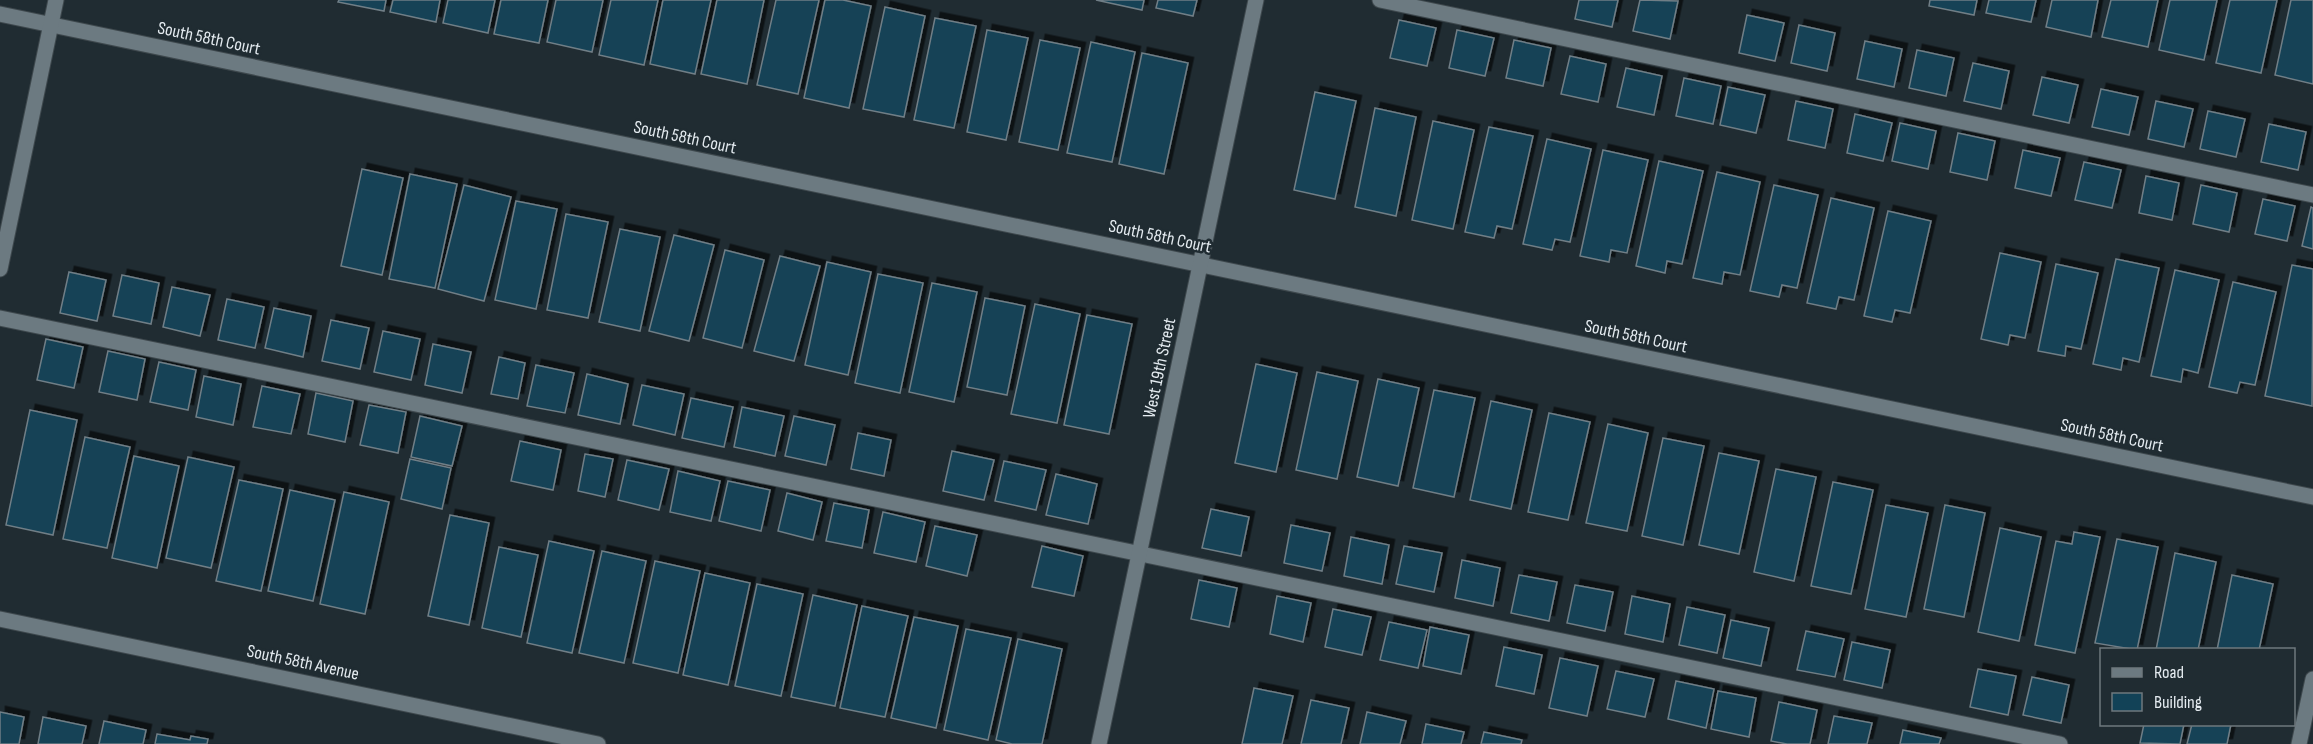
<svg xmlns="http://www.w3.org/2000/svg" width="2313" height="744" viewBox="0 0 2313 744" font-family="'Sofia Sans Condensed',sans-serif">
<defs>
<filter id="shadow"><feDropShadow dx="5.5" dy="-5.5" stdDeviation="0" flood-color="#0009"/></filter>
</defs>
<rect width="100%" height="100%" fill="#202c32"/>
<g fill="#124257" stroke="#707e86" stroke-width="1.5" filter="url(#shadow)">
<polygon points="339,0 386,0 384,11 338,2"/>
<polygon points="393,0 440,0 436,22 390,12"/>
<polygon points="448,0 495,0 488,33 443,23"/>
<polygon points="501,0 548,0 539,43 494,34"/>
<polygon points="556,0 603,0 592,52 547,42"/>
<polygon points="611,0 658,0 644,65 599,55"/>
<polygon points="663,0 711,0 695,74 650,64"/>
<polygon points="717,0 764,0 747,84 701,74"/>
<polygon points="776,0 819,0 798,94 757,85"/>
<polygon points="825,0 843,0 871,6 849,108 804,98"/>
<polygon points="1096,0 1144,0 1142,10"/>
<polygon points="1158,0 1197,0 1193,16 1156,8"/>
<polygon points="1579,0 1618,0 1612,27 1575,19"/>
<polygon points="1640,0 1678,1 1670,39 1633,31"/>
<polygon points="1930,0 1977,0 1974,15 1929,6"/>
<polygon points="1989,0 2036,0 2031,22 1986,13"/>
<polygon points="2052,0 2098,0 2091,37 2046,27"/>
<polygon points="2111,0 2158,0 2148,47 2102,37"/>
<polygon points="2170,0 2217,0 2204,60 2159,50"/>
<polygon points="2230,0 2277,0 2261,73 2216,63"/>
<polygon points="2291,0 2313,0 2313,84 2275,75"/>
<polygon points="885,7 925,16 904,117 863,109"/>
<polygon points="1747,15 1784,23 1775,61 1739,53"/>
<polygon points="935,18 976,26 954,128 914,120"/>
<polygon points="1399,20 1436,28 1427,66 1390,58"/>
<polygon points="1799,25 1835,33 1827,71 1791,63"/>
<polygon points="987,30 1028,38 1006,140 967,132"/>
<polygon points="1457,30 1494,38 1485,76 1449,68"/>
<polygon points="1040,40 1080,48 1058,150 1019,142"/>
<polygon points="1514,40 1551,48 1543,86 1506,78"/>
<polygon points="1865,41 1902,49 1894,87 1857,79"/>
<polygon points="1091,42 1135,52 1112,162 1067,153"/>
<polygon points="1917,50 1954,58 1946,96 1909,88"/>
<polygon points="1142,53 1188,63 1164,174 1119,164"/>
<polygon points="1570,56 1606,64 1598,102 1561,94"/>
<polygon points="1973,63 2009,71 2001,109 1964,101"/>
<polygon points="1626,68 1662,76 1654,115 1617,107"/>
<polygon points="2042,77 2078,85 2069,123 2033,115"/>
<polygon points="1684,78 1721,86 1713,124 1676,116"/>
<polygon points="1728,87 1765,95 1756,133 1720,125"/>
<polygon points="2101,89 2138,97 2129,135 2092,127"/>
<polygon points="1315,92 1356,101 1335,199 1294,190"/>
<polygon points="1796,101 1833,109 1825,148 1788,140"/>
<polygon points="2156,101 2193,109 2184,147 2148,139"/>
<polygon points="1375,108 1416,117 1396,216 1355,207"/>
<polygon points="2208,111 2245,119 2236,157 2200,149"/>
<polygon points="1855,114 1892,123 1883,161 1847,153"/>
<polygon points="1433,121 1474,130 1453,229 1412,220"/>
<polygon points="1900,123 1936,131 1928,169 1892,161"/>
<polygon points="2269,124 2306,132 2298,170 2261,162"/>
<polygon points="1489,127 1533,136 1512,229 1497,226 1494,238 1465,232"/>
<polygon points="1958,133 1995,141 1987,180 1950,172"/>
<polygon points="1547,139 1591,149 1570,242 1555,239 1552,250 1523,244"/>
<polygon points="1603,150 1648,160 1627,253 1611,250 1609,262 1580,256"/>
<polygon points="2023,150 2060,158 2051,196 2015,188"/>
<polygon points="1659,161 1703,171 1682,264 1667,261 1665,273 1636,266"/>
<polygon points="2084,162 2121,170 2112,208 2075,200"/>
<polygon points="362,169 403,178 382,275 341,266"/>
<polygon points="1717,172 1760,182 1740,275 1724,272 1722,284 1693,278"/>
<polygon points="410,174 457,184 435,288 389,279"/>
<polygon points="2146,176 2179,183 2172,220 2139,213"/>
<polygon points="464,185 511,197 484,301 438,289"/>
<polygon points="1774,185 1818,195 1797,288 1782,285 1779,297 1750,291"/>
<polygon points="2201,185 2237,193 2229,232 2193,224"/>
<polygon points="1831,198 1874,208 1854,300 1839,297 1836,309 1807,303"/>
<polygon points="2263,199 2295,206 2287,241 2255,234"/>
<polygon points="516,201 557,209 536,309 495,300"/>
<polygon points="2311,207 2313,208 2313,249 2302,246"/>
<polygon points="1888,211 1931,221 1910,313 1895,310 1892,322 1864,316"/>
<polygon points="566,214 608,222 588,318 547,310"/>
<polygon points="620,229 660,237 640,331 599,322"/>
<polygon points="674,235 714,245 689,341 649,331"/>
<polygon points="725,250 764,260 742,348 703,338"/>
<polygon points="2000,253 2041,262 2025,338 2010,335 2008,345 1981,339"/>
<polygon points="780,256 820,266 794,361 754,351"/>
<polygon points="2116,259 2159,268 2139,362 2123,358 2121,370 2093,364"/>
<polygon points="827,262 871,272 848,375 805,365"/>
<polygon points="2056,264 2098,273 2081,349 2066,346 2065,356 2038,351"/>
<polygon points="2292,265 2313,269 2312,406 2265,396"/>
<polygon points="2175,270 2219,280 2198,373 2183,369 2181,382 2151,376"/>
<polygon points="69,272 106,280 97,321 60,313"/>
<polygon points="878,274 923,283 900,393 855,383"/>
<polygon points="122,275 159,283 151,324 113,316"/>
<polygon points="2233,282 2276,292 2255,385 2240,382 2237,393 2209,387"/>
<polygon points="932,283 977,292 954,402 909,392"/>
<polygon points="172,287 210,295 200,336 163,327"/>
<polygon points="985,298 1025,306 1007,395 967,387"/>
<polygon points="227,299 264,307 255,348 218,340"/>
<polygon points="1035,304 1080,314 1057,423 1011,414"/>
<polygon points="274,308 311,316 303,357 265,348"/>
<polygon points="1087,315 1132,324 1109,434 1064,425"/>
<polygon points="331,320 369,328 360,369 322,361"/>
<polygon points="383,331 420,339 411,380 374,372"/>
<polygon points="46,339 83,347 74,388 37,380"/>
<polygon points="433,344 471,352 462,393 425,385"/>
<polygon points="108,351 145,359 137,400 99,392"/>
<polygon points="499,357 525,363 518,399 491,394"/>
<polygon points="159,362 196,370 188,410 150,402"/>
<polygon points="1256,364 1297,373 1276,472 1235,463"/>
<polygon points="536,365 574,373 565,413 527,406"/>
<polygon points="1317,372 1358,381 1337,479 1296,470"/>
<polygon points="587,374 628,384 620,424 578,415"/>
<polygon points="204,376 241,384 233,425 196,417"/>
<polygon points="1378,379 1419,388 1398,486 1357,477"/>
<polygon points="642,385 684,394 675,435 633,425"/>
<polygon points="262,386 300,394 291,434 253,427"/>
<polygon points="1434,390 1475,398 1454,497 1413,488"/>
<polygon points="316,393 353,401 345,442 308,434"/>
<polygon points="691,398 733,407 724,447 682,438"/>
<polygon points="1491,401 1532,410 1511,509 1470,500"/>
<polygon points="369,405 406,412 398,453 360,445"/>
<polygon points="742,407 784,416 775,456 734,447"/>
<polygon points="30,410 77,420 53,535 6,525"/>
<polygon points="1549,413 1590,422 1568,520 1528,512"/>
<polygon points="420,416 462,426 452,466 411,457"/>
<polygon points="794,416 835,425 826,465 785,456"/>
<polygon points="1608,424 1648,433 1627,531 1586,523"/>
<polygon points="858,433 891,440 884,476 851,469"/>
<polygon points="85,437 130,447 107,548 63,539"/>
<polygon points="1663,438 1704,446 1683,545 1642,536"/>
<polygon points="520,441 561,450 553,490 511,481"/>
<polygon points="952,451 994,460 984,500 943,491"/>
<polygon points="1719,453 1759,461 1739,554 1699,545"/>
<polygon points="585,454 613,459 605,497 578,491"/>
<polygon points="134,456 179,466 157,568 112,558"/>
<polygon points="188,457 234,467 211,568 166,558"/>
<polygon points="410,459 451,468 442,509 401,499"/>
<polygon points="627,460 669,469 659,510 618,500"/>
<polygon points="1004,461 1046,470 1036,510 995,501"/>
<polygon points="1776,469 1816,477 1794,581 1754,572"/>
<polygon points="678,471 720,481 711,521 670,512"/>
<polygon points="1056,474 1097,484 1088,524 1046,515"/>
<polygon points="239,480 283,489 261,591 216,581"/>
<polygon points="728,481 770,490 761,531 719,521"/>
<polygon points="1833,482 1873,490 1851,594 1811,586"/>
<polygon points="290,490 335,500 313,601 268,591"/>
<polygon points="344,492 389,502 365,614 320,604"/>
<polygon points="787,493 822,502 813,540 778,531"/>
<polygon points="834,503 869,510 862,548 826,541"/>
<polygon points="1886,505 1928,513 1906,617 1865,609"/>
<polygon points="1945,505 1985,513 1964,617 1924,609"/>
<polygon points="1211,509 1249,517 1241,556 1202,548"/>
<polygon points="883,512 925,522 916,562 874,553"/>
<polygon points="450,515 489,523 469,625 428,616"/>
<polygon points="1291,525 1330,533 1322,571 1284,563"/>
<polygon points="935,526 977,535 967,576 926,566"/>
<polygon points="2000,528 2041,537 2019,641 1978,632"/>
<polygon points="2074,532 2100,537 2075,653 2035,645 2056,541 2072,544"/>
<polygon points="1351,537 1389,545 1382,584 1344,576"/>
<polygon points="2117,539 2158,547 2137,650 2095,643"/>
<polygon points="549,541 594,551 572,653 527,643"/>
<polygon points="1042,546 1083,556 1074,596 1032,587"/>
<polygon points="1404,546 1442,553 1434,592 1396,584"/>
<polygon points="499,547 538,555 521,637 482,628"/>
<polygon points="602,551 646,561 624,663 579,653"/>
<polygon points="2175,553 2216,562 2198,650 2156,650"/>
<polygon points="1462,560 1500,568 1493,606 1455,598"/>
<polygon points="655,561 700,571 678,673 633,663"/>
<polygon points="705,573 750,583 728,685 683,675"/>
<polygon points="1519,575 1557,582 1549,621 1511,613"/>
<polygon points="2232,575 2273,584 2259,650 2217,650"/>
<polygon points="1199,580 1237,588 1229,627 1191,619"/>
<polygon points="757,584 803,594 781,696 735,686"/>
<polygon points="1575,585 1613,592 1605,631 1567,623"/>
<polygon points="813,595 857,605 835,706 791,697"/>
<polygon points="1277,596 1311,603 1303,642 1270,634"/>
<polygon points="1632,596 1670,604 1663,642 1625,634"/>
<polygon points="862,606 908,616 885,717 840,708"/>
<polygon points="1687,607 1725,615 1717,653 1679,645"/>
<polygon points="1333,609 1371,617 1362,655 1325,647"/>
<polygon points="914,617 958,626 936,728 891,718"/>
<polygon points="1731,620 1769,628 1761,666 1723,658"/>
<polygon points="1389,622 1427,630 1418,668 1380,660"/>
<polygon points="1430,627 1469,635 1461,674 1423,666"/>
<polygon points="966,629 1011,638 988,740 944,730"/>
<polygon points="1806,631 1844,639 1835,677 1797,670"/>
<polygon points="1018,639 1062,649 1042,744 1012,744 996,740"/>
<polygon points="1852,642 1890,650 1882,688 1844,680"/>
<polygon points="1504,647 1542,655 1534,694 1496,686"/>
<polygon points="1560,658 1598,666 1587,716 1549,708"/>
<polygon points="1978,669 2016,676 2008,715 1970,707"/>
<polygon points="1616,671 1654,679 1645,717 1607,709"/>
<polygon points="2032,677 2069,685 2061,723 2023,715"/>
<polygon points="1676,681 1714,689 1706,728 1668,719"/>
<polygon points="1254,688 1293,696 1282,744 1242,744"/>
<polygon points="1718,691 1756,698 1749,737 1711,729"/>
<polygon points="1311,700 1349,708 1341,744 1301,744"/>
<polygon points="1779,702 1817,710 1810,744 1787,744 1771,741"/>
<polygon points="0,712 24,717 19,744 0,744"/>
<polygon points="1367,712 1406,721 1400,744 1360,744"/>
<polygon points="1834,716 1872,723 1867,744 1828,744"/>
<polygon points="43,717 86,726 82,744 38,744"/>
<polygon points="104,721 146,730 143,744 99,744"/>
<polygon points="1426,724 1464,732 1461,744 1422,744"/>
<polygon points="2144,724 2184,724 2180,744 2140,743"/>
<polygon points="2192,724 2231,724 2227,744 2187,744"/>
<polygon points="1903,730 1941,738 1939,744 1900,744"/>
<polygon points="1484,732 1522,740 1521,744 1481,744"/>
<polygon points="157,734 190,740 191,736 208,739 207,744 155,744"/>
</g>
<g fill="none" stroke-linecap="round" stroke-linejoin="round">
<defs>
<g id="minor">
<polyline points="1380,0 2313,195"/>
<polyline points="0,14 2313,497"/>
<polyline points="0,269 56,0"/>
<polyline points="0,318 2060,744"/>
<polyline points="0,619 598,744"/>
<polyline points="1099,744 1256,0"/>
<polyline points="2299,744 2313,679"/>
</g>
</defs>
<use href="#minor" stroke="#3e484d" stroke-width="17"/>
<use href="#minor" stroke="#6c7a81" stroke-width="15"/>
</g>
<g text-anchor="middle" stroke-width="5" stroke-linejoin="round" paint-order="stroke">
<g font-size="18" fill="#e4ebf0" stroke="#202c32">
<text transform="translate(209 38) rotate(12)" y="6">South 58th Court</text>
<text transform="translate(685 137) rotate(12)" y="6">South 58th Court</text>
<text transform="translate(1160 236) rotate(12)" y="6">South 58th Court</text>
<text transform="translate(1636 336) rotate(12)" y="6">South 58th Court</text>
<text transform="translate(1159 368) rotate(-78)" y="6">West 19th Street</text>
<text transform="translate(2112 435) rotate(12)" y="6">South 58th Court</text>
<text transform="translate(303 662) rotate(12)" y="6">South 58th Avenue</text>
</g>
</g>
<rect x="2100" y="648" width="195" height="78" fill="#202c32" stroke="#6e787e" stroke-width="1.5"/>
<rect x="2112" y="668" width="30" height="9" fill="#6c7a81" stroke="#6e787e" stroke-width="1.5"/>
<text x="2154" y="678" font-size="18" fill="#e4ebf0">Road</text>
<rect x="2112" y="693" width="30" height="18" fill="#124257" stroke="#6e787e" stroke-width="1.5"/>
<text x="2154" y="708" font-size="18" fill="#e4ebf0">Building</text>
</svg>
